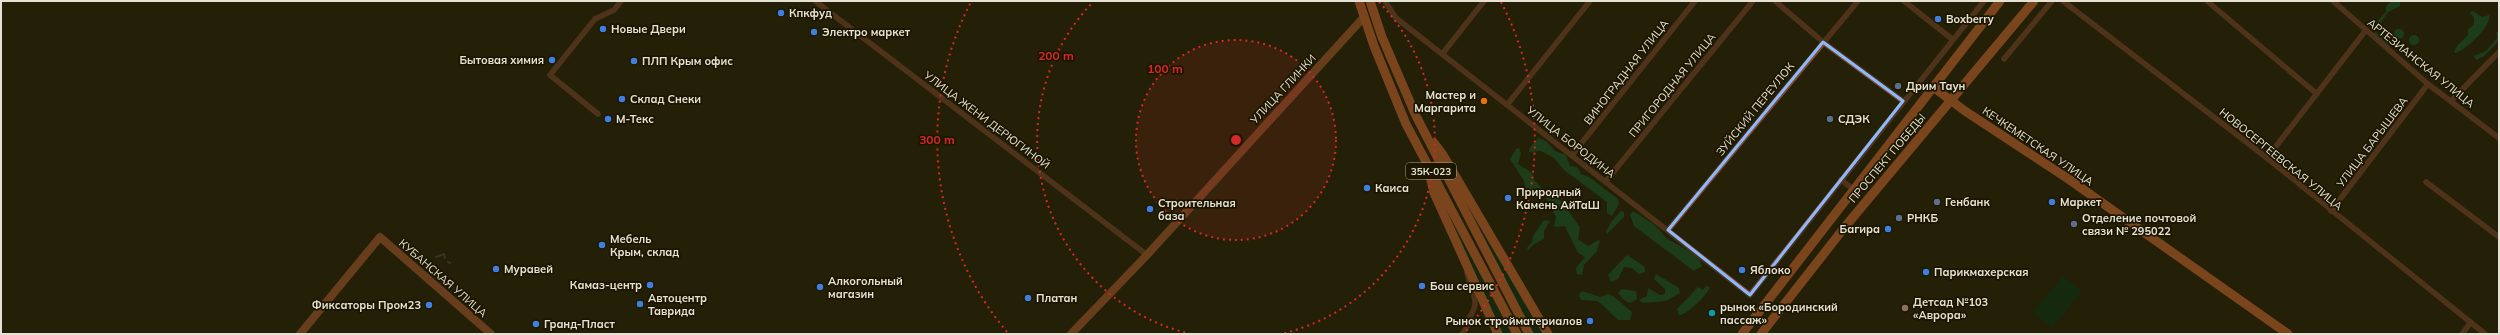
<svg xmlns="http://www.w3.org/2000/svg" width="2500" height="335" viewBox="0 0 2500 335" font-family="Mulish,sans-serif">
<rect width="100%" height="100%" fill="#252008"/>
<g fill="#003414">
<polygon points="1222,182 1224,184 1192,219 1189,217"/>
<polygon points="1474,217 1544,334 1533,334 1471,219"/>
<polygon points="1456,227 1511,334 1502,334 1453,228"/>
<polygon points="2063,276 2082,291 2052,328 2033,312"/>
</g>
<g fill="#155d30">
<polygon points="2391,1 2400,1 2400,6 2388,12 2379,25 2374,25 2386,12 2386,7"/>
<path d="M2473 11 2482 17 2489 15C2493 24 2464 53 2454 53L2457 46 2468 35V30L2474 24V18L2470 12Z"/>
<circle cx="2399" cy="34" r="5"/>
<polygon points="2375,32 2386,38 2390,44 2389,46 2374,35"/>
<polygon points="2496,32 2499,32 2499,41 2484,56 2476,60 2474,56 2486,51 2497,38"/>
<circle cx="2414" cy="40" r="5"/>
<polygon points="1538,138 1546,141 1555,151 1566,155 1570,166 1577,167 1581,174 1589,177 1618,199 1619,204 1612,216 1607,213 1607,202 1564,170 1554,158 1541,151 1529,152 1529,149"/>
<polygon points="1519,148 1521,153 1518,164 1532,173 1534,180 1542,188 1542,192 1533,193 1526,190 1524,181 1510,159 1516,149"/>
<path d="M1547 192C1565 199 1569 214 1580 227L1578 239 1588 246 1598 240 1600 241 1597 251 1584 265 1582 275 1577 274 1576 268 1585 257 1578 253 1565 226 1554 227 1556 217 1546 197 1545 194Z"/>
<polygon points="1621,211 1624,212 1624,217 1607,234 1606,231 1612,221"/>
<polygon points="1633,211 1655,225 1666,238 1698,256 1702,266 1694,271 1634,226 1630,215"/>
<polygon points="1544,220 1550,221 1544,231 1544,239 1534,244 1528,250 1527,248 1532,242 1533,236"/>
<polygon points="1627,255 1645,267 1645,272 1639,274 1632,268 1624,267 1618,279 1611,282 1608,275"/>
<polygon points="1656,274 1679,288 1680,293 1666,301 1643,303 1639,300 1647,296 1648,288 1660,295 1665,294 1665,289 1654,279"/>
<path d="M1706 286 1710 287C1708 294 1686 316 1679 315L1677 309 1698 287 1703 290Z"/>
<polygon points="1622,289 1636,291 1637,299 1630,303 1624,300 1618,293"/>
<polygon points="1582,291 1600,297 1608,294 1613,296 1632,312 1630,320 1618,320 1598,301 1581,300 1579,295"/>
</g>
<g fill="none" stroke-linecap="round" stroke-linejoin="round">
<g stroke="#454c49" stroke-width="2">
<polyline points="436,257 444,254 445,258"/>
<polyline points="448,262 450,263"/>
</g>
<g stroke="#814a31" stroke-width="5.5">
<polyline points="815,1 1147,255"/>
<polyline points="1385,1 1396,18 1750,295 1984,1"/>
<polyline points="1775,1 1823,42 1903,101"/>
<polyline points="1904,1 1952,39"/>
<polyline points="2063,1 2267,158 2485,334"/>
<polyline points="2207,1 2317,94"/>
<polyline points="2333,1 2428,84 2499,138"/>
<polyline points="1443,53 1484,1"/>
<polyline points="2004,59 2052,1"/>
<polyline points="2451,101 2499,52"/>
<polyline points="1507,105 1590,1"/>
<polyline points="598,114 550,75 595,19 614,10 621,1"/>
<polyline points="1572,155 1695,1"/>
<polyline points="2267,158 2366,30"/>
<polyline points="1841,180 1853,189"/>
<polyline points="1606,181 1753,1"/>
<polyline points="2426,182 2499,237"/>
<polyline points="2331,211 2428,84"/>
<polyline points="1668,230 1858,1"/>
<path d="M1462 334 1467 327 1464 324C1483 303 1473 298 1467 273"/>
<polyline points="2462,334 2471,322"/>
</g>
<g stroke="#b86036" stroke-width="8">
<polyline points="300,334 380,237 491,334"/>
<polyline points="1071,334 1147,255 1364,17"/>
</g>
<g stroke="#e37037" stroke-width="9">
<polyline points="1359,1 1374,46 1406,124 1517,334"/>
<polyline points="1370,1 1382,37 1416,116 1529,334"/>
<polyline points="1933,87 1965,111 2067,178 2288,334"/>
<polyline points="1434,143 1443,155 1548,334"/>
<polyline points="1429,172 1434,193 1498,334"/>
<polyline points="1742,334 2000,1"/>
<polyline points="1761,334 1844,228 2034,1"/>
</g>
</g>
<path d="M0 0H2500V335H0ZM1823 42 1903 101 1750 295 1668 230Z" fill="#252008" fill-opacity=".55" fill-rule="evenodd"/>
<path fill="none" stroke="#8cb9fc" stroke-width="3" stroke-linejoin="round" d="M1823 42 1903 101 1750 295 1668 230Z"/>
<circle cx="1236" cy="140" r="100" fill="#d62828" fill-opacity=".12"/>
<g fill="none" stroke="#d62828" stroke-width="2" stroke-dasharray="2 4">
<circle cx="1236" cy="140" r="100"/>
<path d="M1191 334A199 199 0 0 1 1093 2M1379 2A199 199 0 0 1 1281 334"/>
<path d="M1007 332A299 299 0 0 1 971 2M1501 2A299 299 0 0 1 1465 332"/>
</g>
<g fill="#3f7fe0" stroke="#1c1601" stroke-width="1.5">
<circle cx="781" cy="13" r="4"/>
<circle cx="1938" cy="19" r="4"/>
<circle cx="603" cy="29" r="4"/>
<circle cx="814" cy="32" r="4"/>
<circle cx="552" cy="60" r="4"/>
<circle cx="634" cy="61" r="4"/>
<circle cx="622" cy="99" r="4"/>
<circle cx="608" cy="119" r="4"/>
<circle cx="1367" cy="188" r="4"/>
<circle cx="1508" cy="198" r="4"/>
<circle cx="2052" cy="202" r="4"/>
<circle cx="1150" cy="209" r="4"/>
<circle cx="1888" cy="229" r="4"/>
<circle cx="602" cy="245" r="4"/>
<circle cx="496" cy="269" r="4"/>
<circle cx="1742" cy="270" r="4"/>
<circle cx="1926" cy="272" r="4"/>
<circle cx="650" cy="285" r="4"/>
<circle cx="1422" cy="286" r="4"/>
<circle cx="820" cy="287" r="4"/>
<circle cx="1028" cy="298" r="4"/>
<circle cx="640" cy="304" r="4"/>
<circle cx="429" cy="305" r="4"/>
<circle cx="1590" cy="321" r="4"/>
<circle cx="536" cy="324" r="4"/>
</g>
<g fill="#5c6f8a" stroke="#1c1601" stroke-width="1.5">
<circle cx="1898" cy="86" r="4"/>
<circle cx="1830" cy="119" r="4"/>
<circle cx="1937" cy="202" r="4"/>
<circle cx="1899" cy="218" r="4"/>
<circle cx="2074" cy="224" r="4"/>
</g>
<circle fill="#e8710a" stroke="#1c1601" stroke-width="1.5" cx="1484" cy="101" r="4"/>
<circle fill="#8d6e63" stroke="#1c1601" stroke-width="1.5" cx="1905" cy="308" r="4"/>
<circle fill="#0f9aa8" stroke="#1c1601" stroke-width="1.5" cx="1712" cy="313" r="4"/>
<g text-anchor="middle" stroke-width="3.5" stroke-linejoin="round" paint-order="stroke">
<rect fill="#1c1601" stroke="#a9a494" stroke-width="1" x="1406" y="163" width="50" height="16" rx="3"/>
<g font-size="10" font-weight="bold" fill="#e5e1d3">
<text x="1431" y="175">35К-023</text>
</g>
<g font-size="11" font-weight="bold" fill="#e5e1d3" stroke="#1c1601" text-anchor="start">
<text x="789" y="17">Кпкфуд</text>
<text x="1946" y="23">Boxberry</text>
<text x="611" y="33">Новые Двери</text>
<text x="822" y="36">Электро маркет</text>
<text x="544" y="64" text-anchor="end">Бытовая химия</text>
<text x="642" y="65">ПЛП Крым офис</text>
<text x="1906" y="90">Дрим Таун</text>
<text x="1476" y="99" text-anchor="end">Мастер и<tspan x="1476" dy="13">Маргарита</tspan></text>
<text x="630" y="103">Склад Снеки</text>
<text x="616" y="123">М-Текс</text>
<text x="1838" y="123">СДЭК</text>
<text x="1375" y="192">Каиса</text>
<text x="1516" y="196">Природный<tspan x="1516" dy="13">Камень АйТаШ</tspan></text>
<text x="1945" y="206">Генбанк</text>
<text x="2060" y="206">Маркет</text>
<text x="1158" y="207">Строительная<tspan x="1158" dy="13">база</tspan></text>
<text x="1907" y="222">РНКБ</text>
<text x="2082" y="222">Отделение почтовой<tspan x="2082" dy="13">связи № 295022</tspan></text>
<text x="1880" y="233" text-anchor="end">Багира</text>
<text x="610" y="243">Мебель<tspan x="610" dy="13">Крым, склад</tspan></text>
<text x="504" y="273">Муравей</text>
<text x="1750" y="274">Яблоко</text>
<text x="1934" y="276">Парикмахерская</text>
<text x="828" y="285">Алкогольный<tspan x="828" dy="13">магазин</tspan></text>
<text x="642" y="289" text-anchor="end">Камаз-центр</text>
<text x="1430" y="290">Бош сервис</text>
<text x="648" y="302">Автоцентр<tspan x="648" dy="13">Таврида</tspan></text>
<text x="1036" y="302">Платан</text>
<text x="1913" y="306">Детсад №103<tspan x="1913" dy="13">«Аврора»</tspan></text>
<text x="421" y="309" text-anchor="end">Фиксаторы Пром23</text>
<text x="1720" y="311">рынок «Бородинский<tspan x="1720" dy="13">пассаж»</tspan></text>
<text x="1582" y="325" text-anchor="end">Рынок стройматериалов</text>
<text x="544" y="328">Гранд-Пласт</text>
</g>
<g font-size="11" fill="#e5e1d3" stroke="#1c1601">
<text transform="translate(2421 63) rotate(39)" y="4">АРТЕЗИАНСКАЯ УЛИЦА</text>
<text transform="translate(1626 72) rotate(-52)" y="4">ВИНОГРАДНАЯ УЛИЦА</text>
<text transform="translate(1672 85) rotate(-51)" y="4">ПРИГОРОДНАЯ УЛИЦА</text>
<text transform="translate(1283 89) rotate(-47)" y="4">УЛИЦА ГЛИНКИ</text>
<text transform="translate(1755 109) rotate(-51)" y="4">ЗУЙСКИЙ ПЕРЕУЛОК</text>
<text transform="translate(987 120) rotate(37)" y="4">УЛИЦА ЖЕНИ ДЕРЮГИНОЙ</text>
<text transform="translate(1571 142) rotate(38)" y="4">УЛИЦА БОРОДИНА</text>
<text transform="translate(2372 142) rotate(-53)" y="4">УЛИЦА БАРЫШЕВА</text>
<text transform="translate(2038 146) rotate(34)" y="4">КЕЧКЕМЕТСКАЯ УЛИЦА</text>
<text transform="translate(1887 158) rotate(-50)" y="4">ПРОСПЕКТ ПОБЕДЫ</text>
<text transform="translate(2281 159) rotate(39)" y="4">НОВОСЕРГЕЕВСКАЯ УЛИЦА</text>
<text transform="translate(443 278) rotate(41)" y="4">КУБАНСКАЯ УЛИЦА</text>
</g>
</g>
<circle cx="1236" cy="140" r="6" fill="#d62828" stroke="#1c1601" stroke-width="2"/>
<g font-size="12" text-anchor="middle" font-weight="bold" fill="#d62828" stroke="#1c1601" stroke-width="3.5" stroke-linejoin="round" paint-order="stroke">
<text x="1056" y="60">200 m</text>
<text x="1165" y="73">100 m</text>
<text x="937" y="144">300 m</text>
</g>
<rect width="2500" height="335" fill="none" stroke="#e5e1d3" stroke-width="4"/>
</svg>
